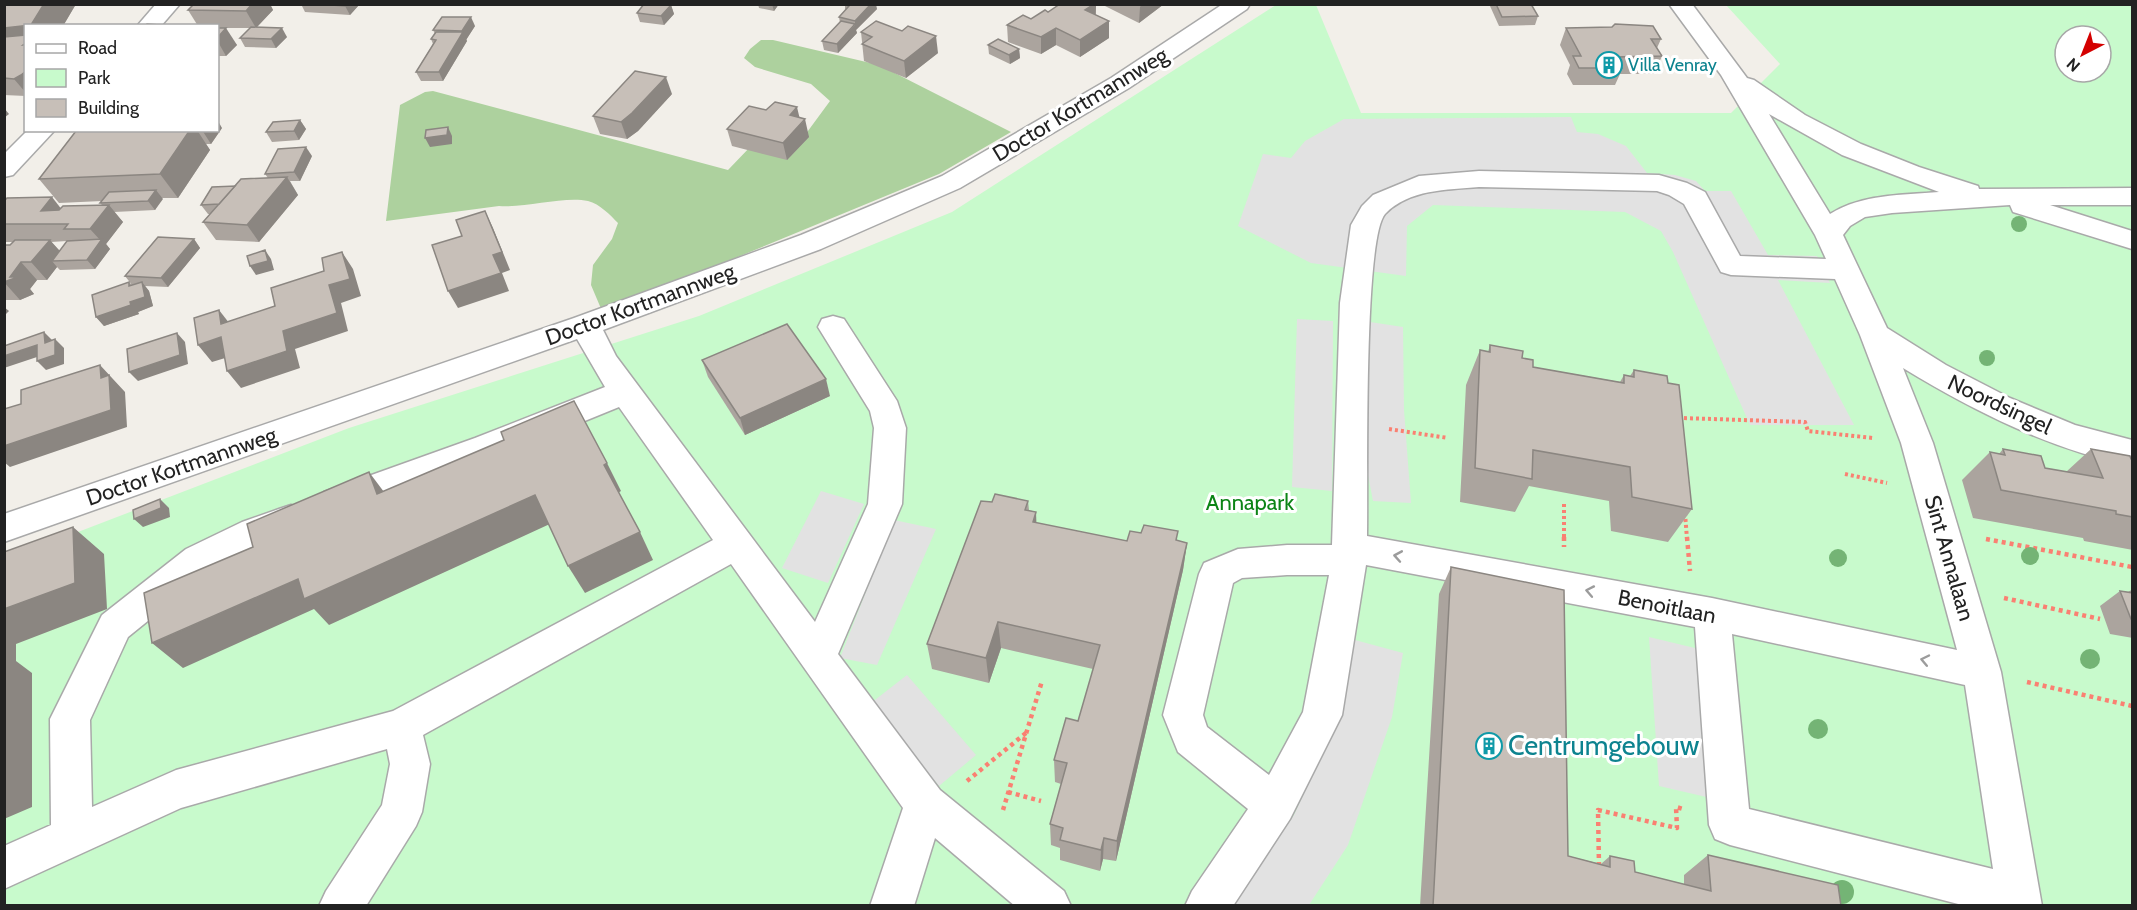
<svg xmlns="http://www.w3.org/2000/svg" width="2137" height="910" viewBox="0 0 2137 910" font-family="Cabin,sans-serif">
<rect width="100%" height="100%" fill="#f2efe9"/>
<path fill="#add19e" d="M761 40H773L879 65 1011 132 939 174 619 306 602 311 591 285 593 265 612 239 618 223C610 215 600 204 588 201 564 196 526 208 499 206L386 221 400 105 425 92 433 91 728 170 752 145 805 135 830 101 811 84 755 67 744 58 750 49Z"/>
<path fill="#c8facc" fill-rule="evenodd" d="M1276 5H1316L1361 113H1731L1780 64 1726 5H2132V905L5 906V560L349 428 699 316 952 212ZM2065 36H2101V72H2065Z"/>
<g fill="#e2e2e2">
<polygon points="1571,117 1577,132 1598,134 1626,146 1647,173 1675,175 1696,181 1705,191 1731,191 1768,255 1817,256 1830,283 1778,280 1854,425 1750,425 1673,252 1661,231 1625,212 1433,205 1407,226 1406,276 1311,263 1238,226 1263,154 1291,158 1305,141 1344,119"/>
<polygon points="1297,319 1333,321 1332,491 1292,487"/>
<polygon points="1370,322 1403,327 1404,410 1411,503 1373,501 1364,455 1363,368"/>
<polygon points="821,491 864,504 828,583 782,568"/>
<polygon points="894,520 936,529 877,665 840,658"/>
<polygon points="1649,637 1699,649 1715,799 1659,786"/>
<polygon points="1355,640 1403,653 1392,717 1348,845 1309,905 1232,906 1294,815 1324,749 1342,692"/>
<polygon points="907,675 976,755 939,786 871,703"/>
</g>
<g fill="none" stroke-linecap="round" stroke-linejoin="round">
<defs>
<g id="minor">
<polygon points="156,4 180,4 161,26 137,26"/>
<polygon points="1223,4 1250,4 1247,9 1129,88 960,188 821,249 603,330 616,356 815,622 868,504 874,428 870,411 818,327 822,319 833,316 844,319 897,401 906,428 902,504 838,654 940,790 1064,891 1071,906 1015,906 935,838 914,906 870,906 903,808 731,564 423,735 430,764 422,812 416,826 366,906 319,906 326,891 382,805 390,764 387,749 181,808 4,889 4,846 51,825 50,719 102,615 186,549 242,522 279,509 291,505 303,509 308,519 303,529 266,542 212,569 128,637 90,720 92,807 176,770 393,711 713,540 619,407 499,456 348,512 336,516 324,512 319,502 324,492 475,438 605,387 577,339 4,542 4,514 574,318 801,235 942,176 1111,78"/>
<path d="M1669 4H1692L1747 78 1754 80 1805 115 1861 144 1919 167 1978 186 1979 189 2132 188V205H2050L2132 231V249L2013 212 2010 205 1892 213 1865 217 1850 226 1843 235 1887 328 1946 365 2010 398 2075 425 2132 440V466C2051 450 1974 411 1903 368L1933 443 2001 672 2042 906H1966L1730 845 1715 839 1709 825 1695 627 1366 565 1342 715 1290 819 1233 906H1185L1192 891 1248 809 1178 752 1163 715 1199 574 1204 563 1238 549 1287 545H1332L1340 303 1351 225 1362 206 1373 195 1419 176 1479 171 1659 175 1687 183 1705 192 1740 256 1826 259 1815 235 1721 75ZM1769 114 1842 155 1939 192C1902 195 1862 194 1830 214ZM1479 187 1657 191 1669 195 1684 204 1721 272 1731 275 1835 279 1860 335 1901 443 1957 650 1712 598 1367 536C1368 487 1363 240 1385 214 1409 189 1447 190 1479 187ZM1287 575H1329L1303 712 1269 775 1207 727 1203 715 1233 583 1242 578ZM1732 634 1965 685 1993 869 1749 809Z"/>
<polygon points="28,130 55,130 13,175 4,177 4,154"/>
</g>
</defs>
<use href="#minor" stroke="#a9a9a9" stroke-width="3"/>
<g stroke="#fa8072" stroke-width="4" stroke-dasharray="3 3" stroke-linecap="butt">
<polyline points="1681,421 1681,418 1805,422 1808,431 1873,438"/>
<polyline points="1389,429 1448,438"/>
<polyline points="1845,474 1887,483"/>
<polyline points="1564,504 1564,539"/>
<polyline points="1685,513 1687,539"/>
</g>
<g stroke="#fa8072" stroke-width="4.5" stroke-dasharray="4 4" stroke-linecap="butt">
<polyline points="1564,537 1564,547"/>
<polyline points="1687,537 1690,571"/>
<polyline points="1986,539 2132,567"/>
<polyline points="2004,598 2100,619"/>
<polyline points="2027,682 2132,706"/>
<polyline points="967,781 1026,733"/>
<polyline points="1008,792 1041,801"/>
<polyline points="1003,810 1042,681"/>
<polyline points="1599,866 1598,810 1677,828 1676,807 1683,809"/>
</g>
<use href="#minor" fill="#fff" fill-rule="evenodd"/>
</g>
<g fill="#74b475">
<circle cx="2019" cy="224" r="8"/>
<circle cx="1987" cy="358" r="8"/>
<circle cx="2030" cy="556" r="9"/>
<circle cx="1838" cy="558" r="9"/>
<circle cx="2090" cy="659" r="10"/>
<circle cx="1818" cy="729" r="10"/>
<circle cx="1842" cy="892" r="12"/>
</g>
<g fill="#aba49e" fill-rule="evenodd">
<polygon points="4,4 76,4 63,26 26,26 26,96 4,95"/>
<polygon points="252,4 270,4 273,10 257,27 287,37 276,48 245,47 240,38 250,28 218,28 218,26 198,26 188,10"/>
<polygon points="301,4 359,4 359,5 350,15 305,12"/>
<polygon points="758,4 779,4 774,11 759,8"/>
<polygon points="1101,4 1164,4 1139,23"/>
<polygon points="1490,4 1531,4 1538,16 1535,25 1499,26 1490,6"/>
<polygon points="671,5 674,14 664,25 640,22 637,13"/>
<polygon points="845,5 877,9 856,30 857,33 838,53 824,50 822,41 840,23 839,17 845,10"/>
<polygon points="1096,6 1096,15 1109,21 1109,38 1080,57 1056,45 1041,54 1008,42 1007,25 1031,19 1048,12"/>
<polygon points="475,26 466,40 467,41 443,81 421,81 416,72 433,44 431,39 435,34 433,30"/>
<polygon points="218,28 237,45 226,56 218,56"/>
<polygon points="1566,28 1661,39 1657,48 1662,56 1654,74 1620,74 1615,85 1573,85 1567,74 1570,65 1560,45"/>
<polygon points="861,32 938,53 906,78 864,61"/>
<polygon points="988,45 1019,49 1020,58 1010,64 989,54"/>
<polygon points="672,94 638,131 627,139 600,134 593,116"/>
<polygon points="799,118 809,137 787,160 732,146 727,129"/>
<polygon points="300,120 306,129 299,140 272,142 266,132"/>
<path d="M222 128 211 144H206L210 150 178 198H162L155 210 114 212 123 222 106 244 110 249 95 269 60 270 57 267 47 280H37L30 289 34 294 20 300H4V245H10L13 242H6L4 240V201L61 208 102 205 100 203 102 201 59 203 39 179 76 131 218 130ZM67 241 60 251 51 242Z"/>
<polygon points="312,156 300,181 290,181 298,195 259,242 216,240 203,222 210,214 208,214 201,205 268,178 265,174"/>
<polygon points="194,239 200,248 168,287 145,286 149,291 153,306 138,312 139,314 104,326 96,317 129,282 132,285 125,276"/>
<polygon points="1490,345 1522,358 1533,367 1620,382 1624,375 1630,376 1634,370 1668,383 1692,509 1668,542 1611,531 1609,501 1529,486 1515,512 1460,502 1466,385 1480,350 1488,352"/>
<polygon points="702,360 830,396 745,435 708,377"/>
<polygon points="2003,449 2045,468 2066,472 2091,449 2133,460 2133,550 2084,541 2083,538 1973,518 1962,480 1990,452 1999,454"/>
<polygon points="1028,501 1029,510 1036,512 1036,523 1127,541 1177,541 1187,543 1183,570 1116,861 1103,859 1100,871 1060,860 1060,848 1051,845 1050,824 1061,784 1055,782 1054,760 1078,721 1093,669 1001,648 989,683 932,669 927,644 992,502"/>
<polygon points="1451,567 1568,856 1601,864 1610,856 1635,872 1684,884 1684,875 1708,855 1841,906 1420,906 1439,594"/>
<polygon points="2133,589 2133,638 2110,634 2100,606 2120,591 2128,592"/>
</g>
<g fill="#8b8681">
<polygon points="44,4 76,4 63,26 27,26"/>
<polygon points="252,4 270,4 273,10 256,28 246,11"/>
<polygon points="347,4 359,4 359,5 350,15 345,6"/>
<polygon points="772,4 779,4 774,11"/>
<polygon points="871,4 876,4 877,9 856,30 857,33 838,53 837,44 855,25 855,21"/>
<polygon points="1090,4 1099,4 1096,6 1095,21 1085,10"/>
<polygon points="1142,4 1164,4 1139,23 1140,7"/>
<polygon points="671,5 674,14 664,25 661,16"/>
<polygon points="471,17 475,26 466,40 462,31"/>
<polygon points="1109,21 1109,38 1080,57 1080,40"/>
<polygon points="26,26 26,51 4,54 4,28"/>
<polygon points="226,28 237,45 226,56 218,42 218,37"/>
<polygon points="282,28 287,37 276,48 271,39"/>
<polygon points="1056,28 1056,45 1041,54 1041,37"/>
<polygon points="463,32 467,41 443,81 439,72"/>
<polygon points="936,36 938,53 906,78 904,61"/>
<polygon points="1019,49 1020,58 1010,64 1009,55"/>
<polygon points="26,71 26,93 14,79"/>
<polygon points="666,77 672,94 638,131 627,139 621,122"/>
<polygon points="797,107 801,124 805,119 809,137 787,160 783,143 790,115"/>
<polygon points="4,108 9,114 4,118"/>
<polygon points="300,120 306,129 299,140 294,131"/>
<polygon points="218,121 222,128 211,144 202,130 218,130"/>
<polygon points="448,127 452,136 452,144 430,147 425,138"/>
<polygon points="190,130 197,130 210,150 178,198 160,174"/>
<polygon points="306,147 312,156 300,181 294,172"/>
<polygon points="287,177 298,195 259,242 247,225"/>
<polygon points="156,190 163,199 155,210 148,201"/>
<polygon points="52,197 66,215 41,211"/>
<polygon points="109,205 123,222 106,244 110,249 95,269 87,260 101,241 90,229"/>
<polygon points="485,211 493,228 510,270 502,273 509,291 458,308 448,291 493,255"/>
<polygon points="194,239 200,248 168,287 161,278"/>
<polygon points="50,240 65,257 52,261 57,267 47,280 31,262"/>
<polygon points="265,250 271,259 274,270 256,275 250,266"/>
<polygon points="342,252 353,269 361,296 341,303 348,331 295,349 300,368 241,388 227,371 283,331 329,285"/>
<polygon points="21,262 37,280 30,289 34,294 20,300 4,282"/>
<polygon points="142,282 149,291 153,306 138,312 139,314 104,326 96,317 130,302"/>
<polygon points="4,307 9,311 4,316"/>
<polygon points="219,310 233,328 221,324"/>
<polygon points="44,332 53,341 45,343"/>
<polygon points="177,333 185,342 188,364 138,381 129,372"/>
<polygon points="221,337 235,355 212,362 198,345"/>
<polygon points="55,339 64,348 64,364 46,370 37,361"/>
<polygon points="37,345 46,354 4,368 4,356"/>
<polygon points="100,365 125,392 127,427 10,467 4,462 4,446 101,378"/>
<polygon points="826,379 830,396 745,435 740,418"/>
<polygon points="607,463 621,491 618,493 604,465"/>
<polygon points="369,472 390,500 377,494"/>
<polygon points="535,495 552,523 329,625 314,609 183,668 152,643 298,579"/>
<polygon points="160,499 169,508 170,517 143,527 134,519"/>
<polygon points="1036,512 1037,539 1033,522"/>
<polygon points="73,527 104,554 107,609 16,644 16,661 32,673 32,807 4,819 4,609"/>
<polygon points="640,532 653,560 585,593 568,566"/>
<polygon points="1187,543 1183,570 1116,861 1117,841"/>
<polygon points="998,622 1001,648 989,683 986,658"/>
<polygon points="1104,838 1103,859 1100,871 1101,850"/>
</g>
<g fill="#c7bfb8" stroke="#8b8681" stroke-width="1.5">
<polygon points="4,4 44,4 31,25 4,28"/>
<polygon points="194,4 252,4 246,11 188,10"/>
<polygon points="317,4 347,4 345,6"/>
<polygon points="644,4 669,4 671,5 661,16 637,13"/>
<polygon points="845,4 871,4 855,21 839,17 849,6"/>
<polygon points="1060,4 1094,4 1085,10 1109,21 1080,40 1056,28 1041,37 1007,25 1023,15 1031,19 1045,10 1048,12"/>
<polygon points="1496,4 1531,4 1538,16 1502,17"/>
<polygon points="442,17 471,17 462,31 433,30"/>
<polygon points="841,21 855,24 837,44 822,41"/>
<polygon points="876,21 902,31 908,26 936,36 904,61 862,44 872,37 861,32"/>
<polygon points="147,24 173,26 145,26"/>
<polygon points="1615,24 1653,26 1661,39 1651,39 1662,56 1616,57 1622,68 1579,68 1573,56 1581,56 1566,28 1612,27"/>
<polygon points="251,27 282,28 271,39 240,38"/>
<polygon points="218,28 226,28 218,37"/>
<polygon points="436,32 463,32 439,72 416,72 436,40 431,39"/>
<polygon points="26,35 26,43 23,45 26,45 26,71 21,75 14,79 4,78 4,37"/>
<polygon points="998,39 1019,49 1009,55 988,45"/>
<polygon points="635,71 666,77 632,113 621,122 593,116"/>
<polygon points="775,102 797,107 790,115 805,119 783,143 727,129 749,106 766,110"/>
<polygon points="300,120 294,131 266,132 273,122"/>
<polygon points="448,127 447,135 425,138 426,130"/>
<polygon points="190,130 160,174 39,179 76,131"/>
<polygon points="306,147 294,172 265,174 278,149"/>
<polygon points="287,177 247,225 203,222 241,179"/>
<polygon points="235,186 219,204 201,205 212,187"/>
<polygon points="156,190 148,201 100,203 109,192"/>
<polygon points="52,197 41,211 59,210 63,206 109,205 90,229 64,229 68,224 4,224 4,201 7,198"/>
<polygon points="485,211 502,252 493,255 501,273 448,291 432,245 462,236 456,220"/>
<polygon points="158,237 194,239 161,278 125,276"/>
<polygon points="102,239 87,260 52,261 67,241"/>
<polygon points="15,240 50,240 31,262 21,262 10,277 18,277 4,282 4,245 10,245"/>
<polygon points="265,250 268,261 250,266 247,256"/>
<polygon points="342,252 350,279 329,285 337,313 283,331 287,351 227,371 221,337 198,345 194,318 219,310 221,324 275,306 271,288 324,271 322,258"/>
<polygon points="129,282 129,286 142,282 145,297 130,302 131,305 96,317 92,295"/>
<polygon points="787,324 826,379 740,418 702,360"/>
<polygon points="44,332 45,343 55,339 55,355 37,361 37,345 4,356 4,346"/>
<polygon points="177,333 180,355 129,372 127,349"/>
<polygon points="1490,345 1523,351 1522,358 1533,360 1533,367 1624,383 1624,375 1634,377 1634,370 1667,376 1668,383 1679,385 1692,509 1632,497 1630,467 1533,450 1532,479 1475,468 1480,350 1490,352"/>
<polygon points="100,365 101,378 109,375 111,410 4,446 4,409 21,404 21,390"/>
<polygon points="574,401 607,463 604,465 640,532 568,566 535,495 304,599 298,579 152,643 144,593 253,547 247,524 369,472 377,494 504,440 501,432"/>
<polygon points="2003,449 2041,456 2045,468 2103,478 2091,449 2130,456 2131,459 2133,460 2133,517 2116,514 2116,511 2001,490 1990,452 2005,455"/>
<polygon points="995,494 1028,501 1025,510 1036,512 1033,522 1127,541 1130,531 1141,533 1144,525 1178,531 1176,540 1187,543 1117,841 1104,838 1101,850 1060,840 1063,828 1050,824 1067,763 1054,760 1066,718 1078,721 1100,645 998,622 986,658 927,644 981,501 992,502"/>
<polygon points="160,499 161,508 134,519 133,510"/>
<polygon points="73,527 75,583 4,609 4,552"/>
<polygon points="1451,567 1564,590 1568,856 1610,867 1610,856 1634,861 1635,872 1711,891 1708,855 1838,885 1841,906 1433,906"/>
<polygon points="2120,591 2133,593 2133,619 2131,619"/>
</g>
<defs><path id="oneway-chevron" d="M-2-3.5L2.5 0L-2 3.5" fill="none" stroke-width="1.6" stroke-linecap="round" stroke-linejoin="round" transform="scale(1.5)"/></defs>
<g stroke="#9c9c9c">
<use href="#oneway-chevron" transform="translate(1398 556) rotate(-170)"/>
<use href="#oneway-chevron" transform="translate(1590 591) rotate(-169)"/>
<use href="#oneway-chevron" transform="translate(1925 660) rotate(-168)"/>
</g>
<defs>
<symbol id="building-ring" viewBox="-11 -11 22 22"><circle r="9.5" fill="#fff" stroke="#0f9aa8" stroke-width="1.5"/><path d="M-4-6H4V6H1V3H-1V6H-4ZM-2.5-4.3h1.7v1.8h-1.7ZM.8-4.3h1.7v1.8H.8ZM-2.5-1h1.7V.8h-1.7ZM.8-1h1.7V.8H.8Z" fill="#0f9aa8"/></symbol>
</defs>
<g fill-rule="evenodd">
<use href="#building-ring" x="1594" y="50" width="30" height="30"/>
<use href="#building-ring" x="1474" y="731" width="30" height="30"/>
</g>
<g text-anchor="middle" stroke-width="6" stroke-linejoin="round" paint-order="stroke">
<g font-size="18" fill="#0d838f" stroke="#fff" text-anchor="start">
<text x="1628" y="71">Villa Venray</text>
</g>
<g font-size="22" fill="#222" stroke="#fff">
<text transform="translate(1080 104) rotate(-31)" y="8">Doctor Kortmannweg</text>
<text transform="translate(640 304) rotate(-20)" y="8">Doctor Kortmannweg</text>
<text transform="translate(2000 404) rotate(25)" y="8">Noordsingel</text>
<text transform="translate(181 466) rotate(-19)" y="8">Doctor Kortmannweg</text>
<text transform="translate(1950 558) rotate(74)" y="8">Sint Annalaan</text>
<text transform="translate(1667 606) rotate(11)" y="8">Benoitlaan</text>
</g>
<g font-size="22" fill="#0c8416" stroke="#fff">
<text x="1250" y="510">Annapark</text>
</g>
<g font-size="27" fill="#0d838f" stroke="#fff" text-anchor="start">
<text x="1508" y="755">Centrumgebouw</text>
</g>
</g>
<rect width="2137" height="910" fill="none" stroke="#222222" stroke-width="12"/>
<rect x="24" y="24" width="195" height="108" fill="#ffffff" stroke="#a7a7a7" stroke-width="1.5"/>
<rect x="36" y="44" width="30" height="9" fill="#ffffff" stroke="#a7a7a7" stroke-width="1.5"/>
<text x="78" y="54" font-size="18" fill="#222222">Road</text>
<rect x="36" y="69" width="30" height="18" fill="#c8facc" stroke="#a7a7a7" stroke-width="1.5"/>
<text x="78" y="84" font-size="18" fill="#222222">Park</text>
<rect x="36" y="99" width="30" height="18" fill="#c7bfb8" stroke="#a7a7a7" stroke-width="1.5"/>
<text x="78" y="114" font-size="18" fill="#222222">Building</text>
<g transform="translate(2083 54) rotate(222)"><circle r="28" fill="#ffffff" stroke="#a7a7a7" stroke-width="1.5"/>
<path d="M0-4.5L10 22L0 15L-10 22Z" fill="#d40000"/>
<text y="-9" font-size="16" font-weight="bold" text-anchor="middle" fill="#222222">N</text>
</g>
</svg>
